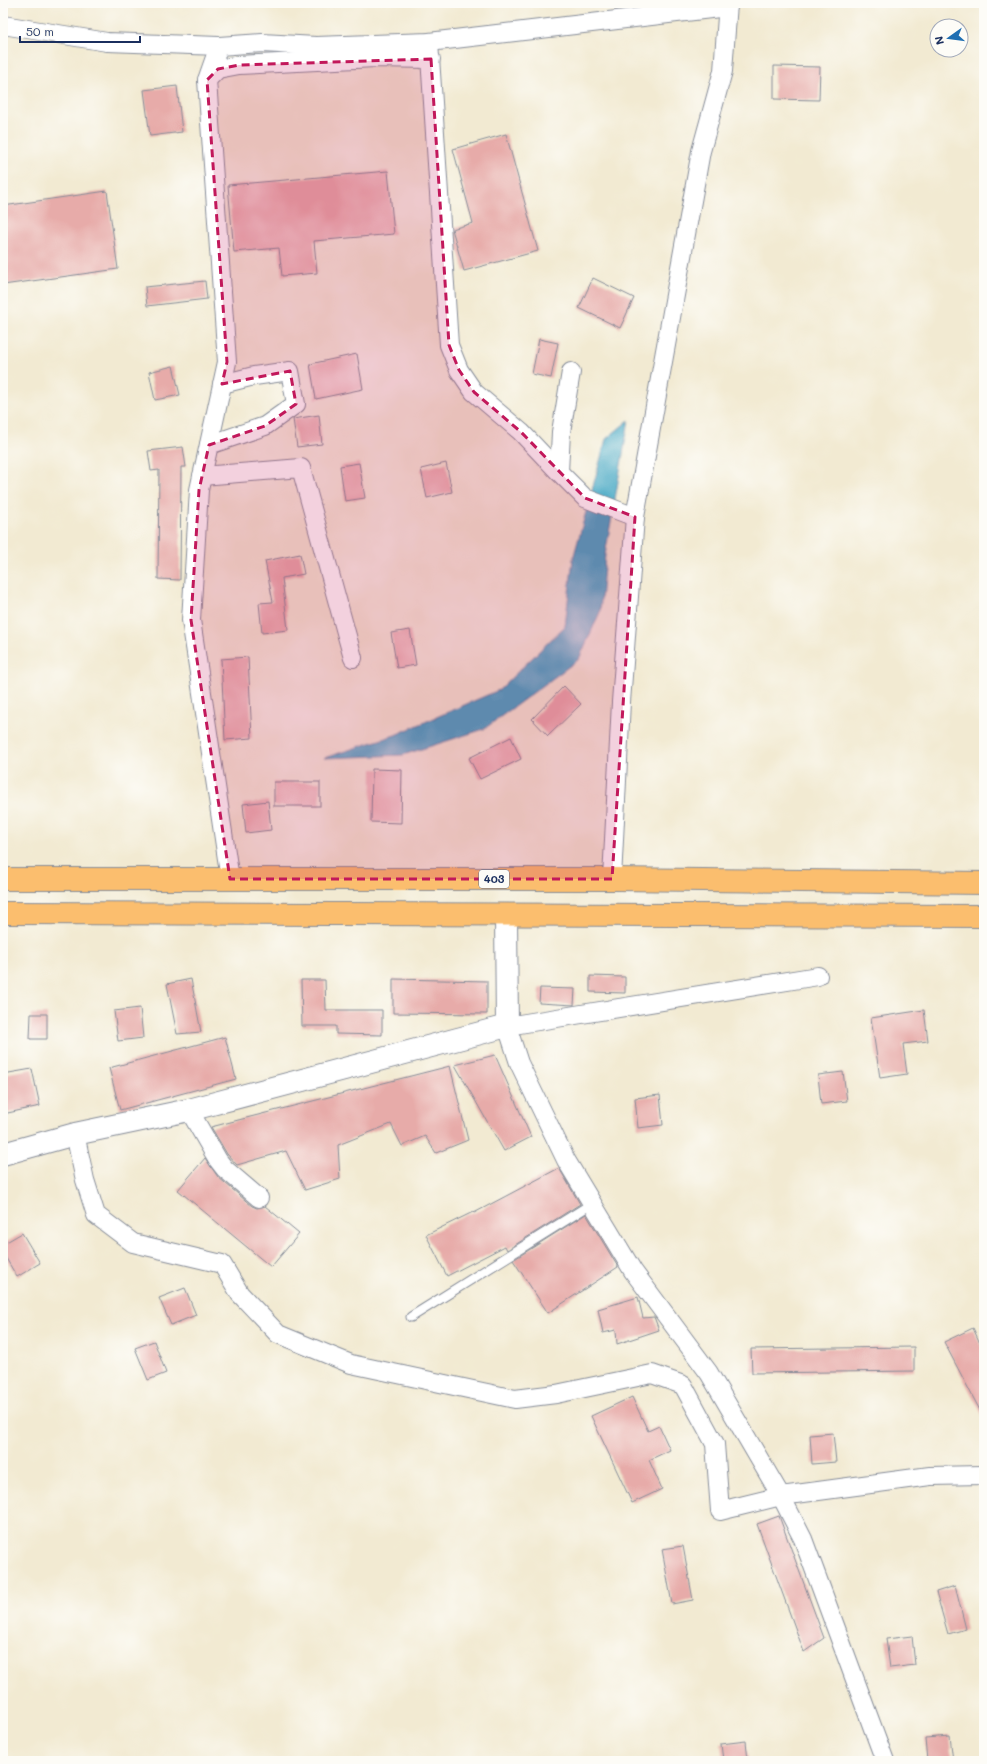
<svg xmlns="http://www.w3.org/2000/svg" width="987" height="1764" viewBox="0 0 987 1764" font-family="Mali,sans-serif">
<rect width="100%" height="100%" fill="#fdfcf7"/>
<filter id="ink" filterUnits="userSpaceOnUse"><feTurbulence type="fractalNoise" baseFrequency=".025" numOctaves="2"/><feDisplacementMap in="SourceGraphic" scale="8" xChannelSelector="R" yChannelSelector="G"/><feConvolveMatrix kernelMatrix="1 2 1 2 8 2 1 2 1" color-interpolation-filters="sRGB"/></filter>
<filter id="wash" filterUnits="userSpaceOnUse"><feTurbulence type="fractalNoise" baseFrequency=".012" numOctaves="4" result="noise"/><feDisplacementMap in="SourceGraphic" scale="16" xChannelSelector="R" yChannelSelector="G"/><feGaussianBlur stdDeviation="0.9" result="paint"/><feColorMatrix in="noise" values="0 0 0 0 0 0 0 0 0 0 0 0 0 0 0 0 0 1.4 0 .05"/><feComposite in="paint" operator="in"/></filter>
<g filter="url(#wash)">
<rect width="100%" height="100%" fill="#f2ead2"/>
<polygon fill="#45a7c4" stroke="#306b91" points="629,420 605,555 600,612 579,659 484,729 403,755 324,758 395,735 499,690 565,626 573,559 606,439"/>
<g id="blocks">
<g fill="#e7aba9">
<polygon points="774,66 820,67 819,100 774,99"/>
<polygon points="177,86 182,132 150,136 144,90"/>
<polygon points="506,134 538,251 464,271 452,229 473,223 453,149"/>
<polygon points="388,171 394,234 314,241 317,273 282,276 279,248 234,252 228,185"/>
<polygon points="107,191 118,269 3,285 3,206"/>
<polygon points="593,278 634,298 620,328 579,308"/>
<polygon points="205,281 207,299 147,306 145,287"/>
<polygon points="539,339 558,343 551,378 532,374"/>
<polygon points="357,354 363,389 316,399 310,364"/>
<polygon points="173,366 180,395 155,400 149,372"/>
<polygon points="319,415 322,444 297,447 293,419"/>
<polygon points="183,447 186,467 181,467 180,580 158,579 159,470 151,471 148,451"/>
<polygon points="359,463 365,498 345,501 340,466"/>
<polygon points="446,463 452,492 427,498 421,469"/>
<polygon points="300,554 304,574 282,578 288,630 262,633 259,603 273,602 265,561"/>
<polygon points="410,630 416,665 397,668 391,633"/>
<polygon points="248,657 252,738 225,740 221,659"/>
<polygon points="564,686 581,704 548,736 532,719"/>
<polygon points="511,737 521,759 480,779 469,758"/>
<polygon points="372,769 402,770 401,823 371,822"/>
<rect x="274" y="782" width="46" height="24"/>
<polygon points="268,801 271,830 246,833 243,804"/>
<polygon points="590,976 625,977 625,993 590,992"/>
<polygon points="191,979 201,1032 177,1034 167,984"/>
<polygon points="393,979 487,981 487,1014 393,1013"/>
<polygon points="301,980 325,980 326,1010 382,1010 382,1035 336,1034 336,1026 302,1026"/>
<polygon points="540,988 575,989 574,1005 539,1003"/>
<polygon points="140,1008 143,1038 118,1041 114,1011"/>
<polygon points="924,1010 928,1041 903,1044 907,1074 880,1078 871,1018"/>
<polygon points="31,1014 47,1014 47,1039 30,1039"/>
<polygon points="225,1037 236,1079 120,1110 109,1068"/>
<polygon points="495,1055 531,1137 504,1151 455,1065"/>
<polygon points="450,1066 468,1140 436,1153 425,1136 402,1146 391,1124 338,1145 340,1179 305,1190 286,1151 237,1165 227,1154 211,1127"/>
<polygon points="32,1069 40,1106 3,1114 3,1074"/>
<polygon points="843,1072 847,1101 821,1104 818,1075"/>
<polygon points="660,1095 663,1125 638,1128 635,1098"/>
<polygon points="205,1158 218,1177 252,1206 257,1208 265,1206 299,1234 271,1267 178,1190"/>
<polygon points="559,1168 580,1204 507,1250 505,1246 447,1276 426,1235 473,1212 474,1213"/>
<polygon points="586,1214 618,1267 548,1313 513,1260"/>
<polygon points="22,1233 40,1263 17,1277 3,1253 3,1244"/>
<polygon points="185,1288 196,1315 171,1325 159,1298"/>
<polygon points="638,1297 643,1318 654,1317 659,1330 617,1344 616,1330 603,1333 598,1309"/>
<polygon points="973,1328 984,1352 984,1418 944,1342"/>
<polygon points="154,1341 166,1373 148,1380 135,1348"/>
<polygon points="914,1347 914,1371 752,1373 751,1349"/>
<polygon points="632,1397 648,1431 659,1426 670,1450 649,1460 662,1489 632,1503 591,1416"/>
<polygon points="833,1433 836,1462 812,1464 810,1435"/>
<polygon points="779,1516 824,1638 804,1652 757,1524"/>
<polygon points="683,1546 693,1600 672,1604 662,1549"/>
<polygon points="955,1586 966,1629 948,1634 936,1592"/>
<polygon points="912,1636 915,1665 890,1668 886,1639"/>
<polygon points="950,1736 953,1761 927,1761 925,1738"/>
<polygon points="746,1741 748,1761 723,1761 721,1744"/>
</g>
</g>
</g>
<g filter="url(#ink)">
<use href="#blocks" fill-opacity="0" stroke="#868c98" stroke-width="1"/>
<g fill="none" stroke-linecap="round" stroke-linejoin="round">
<defs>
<polyline id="service" points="411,1317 593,1203"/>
<g id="minor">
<polyline points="3,25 107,42 219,46"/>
<polyline points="429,42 449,345 459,370 474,392 521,432 559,472"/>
<polyline points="207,80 218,69 239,65 375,58 431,59"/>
<polyline points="571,372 561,432 559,472 585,498 635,517"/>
<polyline points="209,445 265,426 296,404 290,371 254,376 222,384"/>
<polyline points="202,476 301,468 353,658"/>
<polyline points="230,879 191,620 199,490 227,362 207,80 219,46 262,43 316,46 429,42 728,7"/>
<polyline points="612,879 621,702 635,517 701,151 723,71 728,3"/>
<polyline points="818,976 507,1026 519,1063 566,1160 633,1271 709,1373 781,1496 803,1539 885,1761"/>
<polyline points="189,1110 218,1160 225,1169 259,1198"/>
<polyline points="75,1134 85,1180 96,1215 133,1243 222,1264 240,1294 278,1334 351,1364 515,1399 556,1394 652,1374 683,1385 715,1444 720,1511 781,1496 930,1476 984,1475"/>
</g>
<polyline id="tertiary" points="3,1154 75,1134 189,1110 507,1026 506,915"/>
<g id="trunk">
<polyline points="3,879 612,879 984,883"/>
<polyline points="3,913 984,916"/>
</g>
</defs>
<use href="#service" stroke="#868c98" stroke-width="11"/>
<use href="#minor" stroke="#868c98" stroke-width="20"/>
<use href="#tertiary" stroke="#868c98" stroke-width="24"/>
<use href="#trunk" stroke="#868c98" stroke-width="24"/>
<use href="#service" stroke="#fff" stroke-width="9"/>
<use href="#minor" stroke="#fff" stroke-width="18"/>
<use href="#tertiary" stroke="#fff" stroke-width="22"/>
<use href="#trunk" stroke="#fbbe6e" stroke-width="22"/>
</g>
</g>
<path fill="#c2185b" fill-opacity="0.2" stroke="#c2185b" stroke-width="3" stroke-dasharray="8 5" stroke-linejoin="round" d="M431 59 449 345 459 370 474 392 521 432 585 498 635 517 612 879H230L191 620 199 490 209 445 265 426 296 404 290 371 222 384 227 362 207 80 218 69 239 65Z"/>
<g text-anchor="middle" stroke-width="4" stroke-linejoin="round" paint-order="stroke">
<rect fill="#fdfcf7" stroke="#5f6c8c" stroke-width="1" x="479" y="870" width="30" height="18" rx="3"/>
<g font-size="11" font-weight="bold" fill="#1b2f5e">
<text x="494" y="883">403</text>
</g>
</g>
<rect width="987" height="1764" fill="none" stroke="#fdfcf7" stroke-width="16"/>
<g transform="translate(949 38) rotate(256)"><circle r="19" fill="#fdfcf7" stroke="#a3aaba"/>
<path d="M0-3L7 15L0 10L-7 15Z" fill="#1f6fb2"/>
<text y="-6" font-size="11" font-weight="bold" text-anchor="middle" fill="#1b2f5e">N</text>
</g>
<path d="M20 36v6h120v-6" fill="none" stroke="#1b2f5e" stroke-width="2"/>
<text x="26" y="36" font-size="12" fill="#1b2f5e" stroke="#fdfcf7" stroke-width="3" paint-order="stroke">50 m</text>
</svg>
